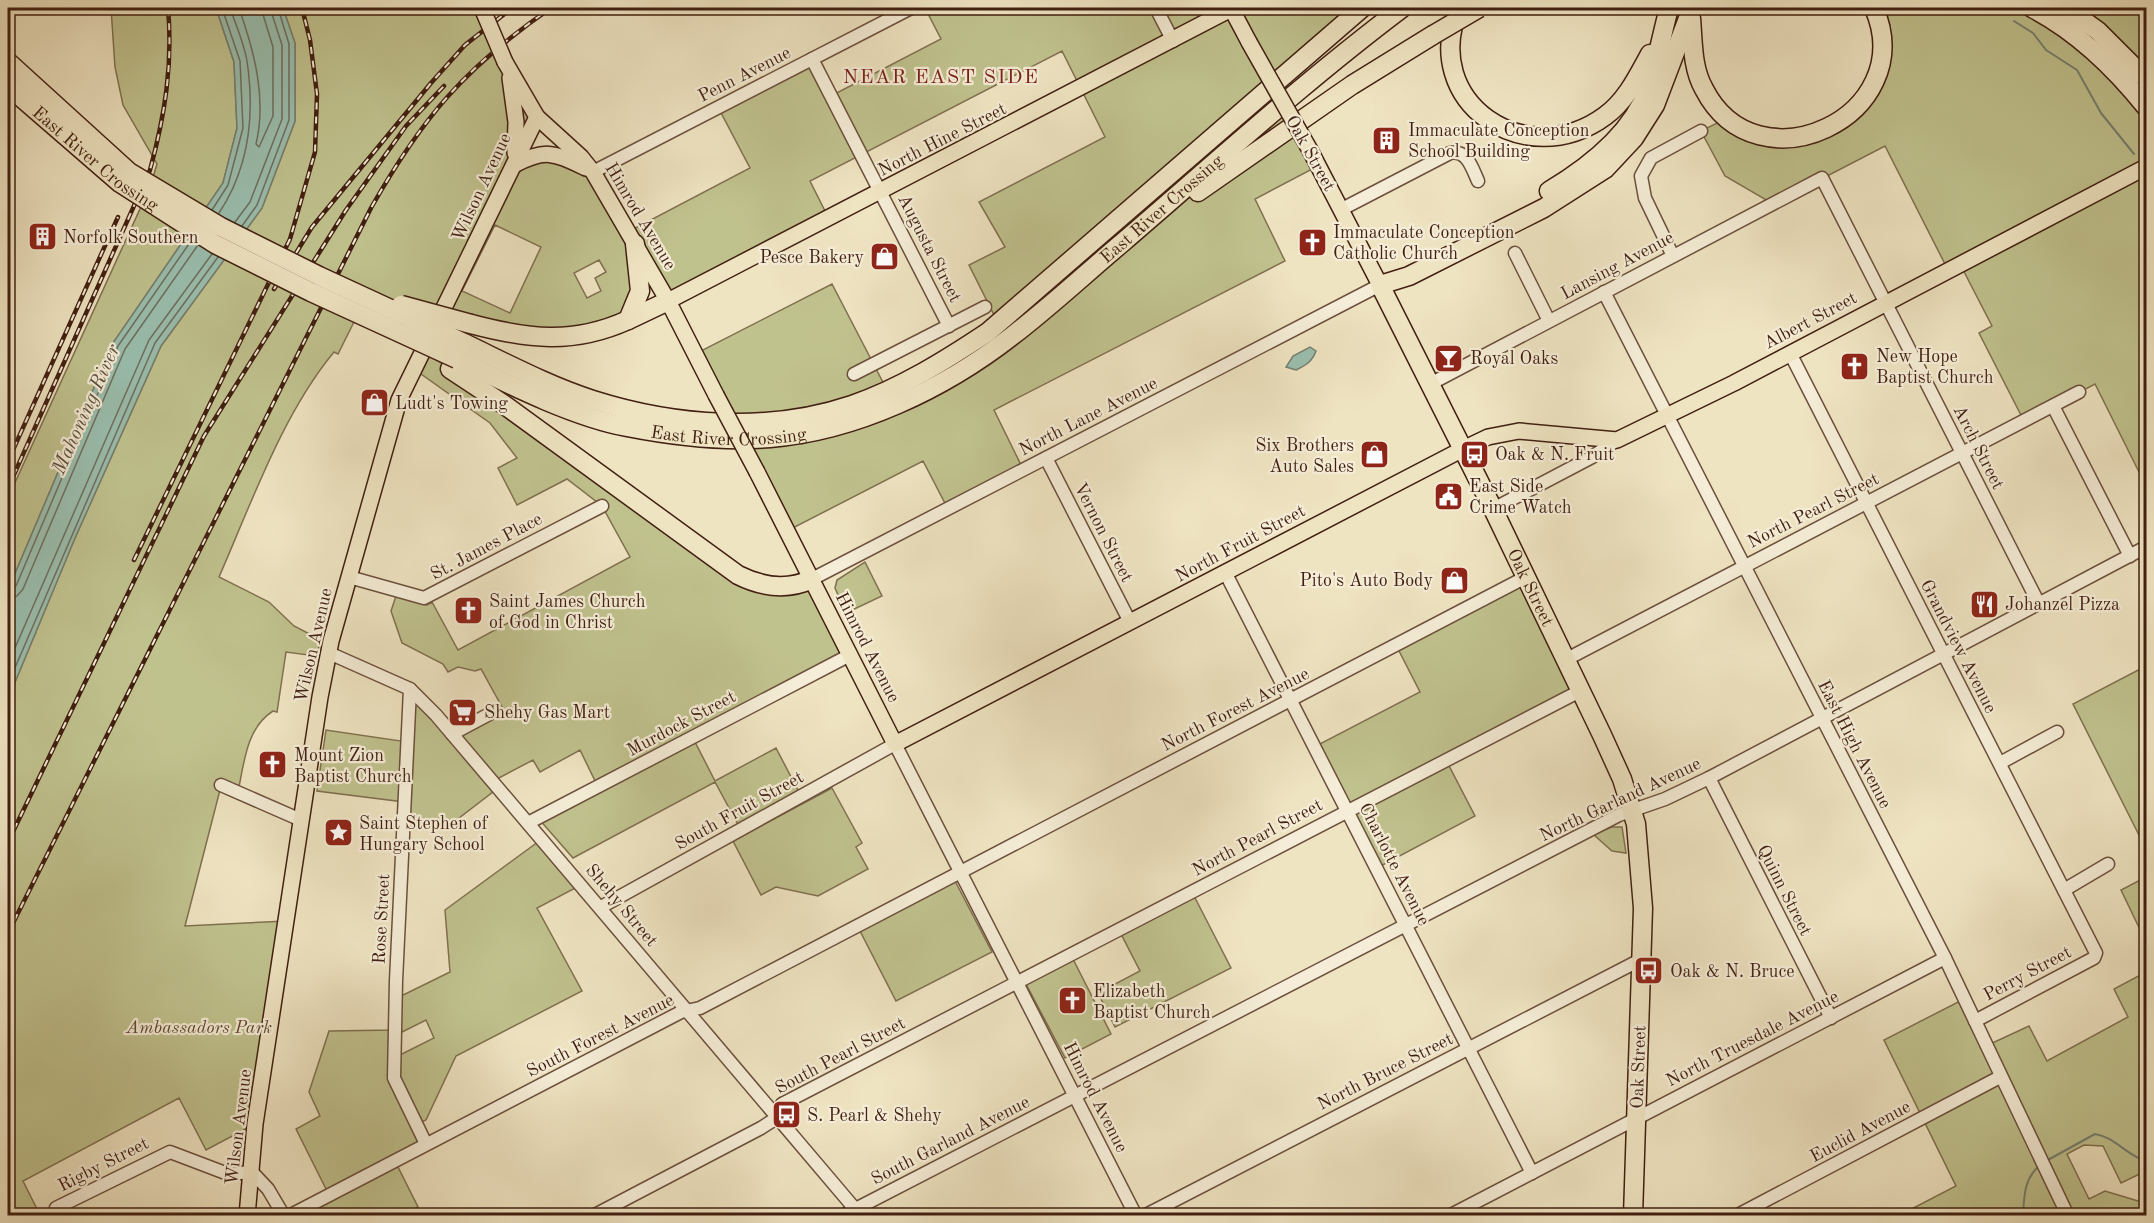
<svg xmlns="http://www.w3.org/2000/svg" width="2154" height="1223" viewBox="0 0 2154 1223" font-family="'Old Standard TT',serif">
<rect width="100%" height="100%" fill="#efe4c2"/>
<filter id="stains"><feTurbulence type="fractalNoise" baseFrequency=".00333" numOctaves="4"/><feColorMatrix values="0 0 0 0 .2 0 0 0 0 .09 0 0 0 0 .02 0 0 0 .5 -.17"/></filter>
<radialGradient id="worn" r=".72"><stop offset=".6" stop-color="#630" stop-opacity="0"/><stop offset="1" stop-color="#630" stop-opacity=".3"/></radialGradient>
<g fill="#c0c28e" stroke="#807050" stroke-width="1.5" fill-rule="evenodd">
<polygon points="111,8 216,8 234,62 237,128 223,183 113,343 8,590 8,498 150,187 157,164 123,105 115,67"/>
<path d="M283 8H482L537 117 514 164 534 154 593 172 628 232 750 168 718 107 812 59 831 96 941 39 925 8H1362L1272 85 1318 166 1255 199 1285 261 994 410 1023 469 948 509 923 461 787 531 695 354 832 284 887 390 998 323 969 265 1005 247 979 202 1105 137 1062 51 810 181 829 219 669 301 636 246 628 320 571 337 440 315 425 353 478 386 738 575 805 582 850 655 693 738 715 781 776 748 801 796 741 830 715 782 573 858 538 818 598 787 580 750 540 772 533 760 493 781 498 788 446 828 403 827 404 802 317 791 326 730 407 742 410 689 452 734 502 707 481 669 475 671 458 667 448 672 443 664 402 643 391 611 396 596 427 605 432 602 458 650 630 557 602 506 567 479 517 505 498 468 517 458 490 423 414 369 424 354 358 314 338 354 334 352C283 413 251 504 219 577L269 602 294 626 321 640 316 656 286 652 277 712 273 711C246 728 244 764 238 792L221 786 185 926 286 921 255 1124 206 1150 179 1098 23 1181 40 1215 8 1216V699L75 538 161 346 262 208 295 121V43ZM495 225 541 247 510 313 462 291ZM599 260 606 272 595 278 601 291 587 298 574 273Z"/>
<polygon points="1874,8 2032,8 2146,107 2146,486 2095,384 2024,421 1979,333 1992,326 1960,264 1948,270 1885,146 1773,204 1725,176 1701,131 1727,118 1737,124 1820,133 1877,74"/>
<polygon points="2070,8 2146,8 2146,79"/>
<polygon points="865,562 882,596 846,613 835,588 837,580"/>
<polygon points="1526,577 1580,691 1446,760 1475,816 1377,868 1314,747 1420,692 1396,645"/>
<polygon points="2146,666 2146,849 2073,704"/>
<polygon points="832,788 862,843 856,847 868,869 818,896 776,887 761,895 733,841"/>
<polygon points="1612,827 1622,827 1626,853 1612,851 1593,834"/>
<path d="M542 839 581 885 537 908 582 991 456 1056 426 1120 417 1124 426 1144 395 1161 418 1207 401 1215 296 1216 329 1195 296 1129 320 1116 309 1092 329 1031 394 1030 395 999 450 972 445 910ZM426 1020 434 1038 394 1058V1036Z"/>
<polygon points="2146,877 2146,942 2121,890"/>
<polygon points="955,881 992,952 896,1001 860,931"/>
<polygon points="1192,892 1231,968 1115,1027 1098,993 1140,971 1119,930"/>
<polygon points="1073,959 1111,1034 1065,1058 1026,984"/>
<polygon points="2146,972 2146,1171 2121,1183 2103,1146 2084,1145 2067,1154 2089,1199 2105,1191 2138,1201 2146,1201 2146,1215 1900,1215 1956,1186 1884,1040 1964,999 1986,1046 2029,1026 2047,1061 2128,1017 2114,989"/>
</g>
<g fill="#9abfaf" stroke="#767f70" stroke-width="1.5">
<polygon points="216,8 283,8 295,43 295,121 262,208 161,346 75,538 8,699 8,590 113,343 223,183 237,128 234,62"/>
<path d="M1310 347 1316 351C1312 362 1306 365 1296 370L1286 367 1293 356Z"/>
</g>
<g fill="none" stroke-linecap="round" stroke-linejoin="round">
<g stroke="#6e6f60" stroke-width="1.5">
<path d="M239 8C254 51 267 98 256 144L259 147 273 116V47L261 8"/>
<polyline points="212,210 228,185 243,128 240,61 222,8"/>
<path d="M219 213C249 168 255 115 247 61 244 43 236 25 230 8"/>
<polyline points="235,222 250,202 282,119 282,45 270,8"/>
<polyline points="242,226 257,205 289,120 289,44 278,8"/>
<polyline points="8,590 16,586 118,346 191,241"/>
<polyline points="8,598 17,596 23,589 125,349 198,245"/>
<polyline points="8,664 149,340 212,254"/>
<polyline points="8,684 155,343 218,257"/>
</g>
<g stroke="#767f70" stroke-width="2">
<polyline points="2014,21 2033,33 2046,50 2077,70 2101,113 2134,154"/>
<path d="M2046 1161 2095 1134C2115 1137 2127 1156 2146 1161"/>
<path d="M2023 1216C2024 1197 2024 1179 2039 1166"/>
</g>
<defs>
<g id="minor">
<polyline points="1156,8 1173,41"/>
<polyline points="812,59 949,326"/>
<polyline points="593,172 911,8"/>
<path d="M1342 209 1450 153C1467 149 1472 168 1478 181"/>
<polyline points="1515,253 1549,321"/>
<polyline points="1673,256 1645,198 1641,176 1651,158 1701,131"/>
<polyline points="1604,292 1945,958 2068,1216"/>
<polyline points="1790,353 2096,953 2094,958 1975,1021"/>
<polyline points="854,374 985,307"/>
<polyline points="1430,384 1822,178 2039,604"/>
<polyline points="2053,406 2130,556"/>
<polyline points="1046,458 1130,622"/>
<polyline points="1493,509 1592,457 1617,440"/>
<polyline points="1225,572 1532,1173"/>
<polyline points="349,577 424,598 602,506"/>
<polyline points="812,579 1380,285"/>
<polyline points="329,653 410,689 436,715 861,1216"/>
<polyline points="1565,660 2079,392"/>
<polyline points="410,689 396,981 394,1078 426,1144"/>
<polyline points="452,734 495,711"/>
<polyline points="2000,763 2057,732"/>
<polyline points="1709,778 1831,1018"/>
<polyline points="221,785 301,820"/>
<polyline points="528,823 850,655"/>
<polyline points="2064,890 2108,864"/>
<polyline points="601,907 895,744 1136,1216"/>
<polyline points="56,1208 170,1152 228,1174 252,1172 268,1189 284,1216"/>
<polyline points="289,1216 681,1012 700,1008 1526,577"/>
<polyline points="593,1216 761,1128 775,1119 782,1104 1580,691"/>
<polyline points="842,1216 1619,815 1665,799 1709,778 2146,547"/>
<polyline points="1144,1216 1642,959"/>
<polyline points="1449,1216 1945,958"/>
<polyline points="1736,1216 2000,1077"/>
</g>
<g id="major">
<polyline points="1231,8 1249,42"/>
<polyline points="505,62 537,117 581,157 593,172 668,301 716,395"/>
<polyline points="510,78 516,122 515,153"/>
<polyline points="1311,152 1380,285"/>
<path d="M514 165C546 148 554 153 586 168"/>
<polyline points="668,301 1231,9"/>
<polyline points="757,472 895,744 1463,449 1488,437 1519,431 1617,440 1734,383 2146,167"/>
<polyline points="247,1216 255,1124 320,697 331,641 399,400 537,117"/>
</g>
<g id="highway">
<path d="M1459 8C1419 102 1526 174 1605 116 1626 101 1638 76 1650 54"/>
<path d="M2032 8C2078 32 2114 67 2146 107"/>
<polyline points="2066,8 2098,31 2146,79"/>
<path d="M1691 18C1693 42 1692 68 1704 89 1757 193 1921 116 1874 8"/>
<path d="M1549 191C1589 167 1632 134 1648 89 1657 62 1662 34 1669 8"/>
<polyline points="1198,192 1352,85 1433,35"/>
<path id="s1" d="M1380 285 1493 509 1602 735 1622 779 1636 824 1643 908 1633 1216"/>
<polyline points="1380,285 1409,276 1544,208 1605,169 1634,138 1655,105 1692,8"/>
<polyline points="628,320 668,301"/>
<path d="M471 324C528 339 573 345 628 320L640 291 635 244"/>
<path d="M464 343C506 363 549 386 593 400 675 426 769 433 852 405 901 388 946 360 988 332L1362 8"/>
<path id="s2" d="M457 359C506 383 573 417 627 427 673 436 723 442 770 438 856 431 944 389 1012 336 1050 307 1085 274 1122 243 1214 164 1305 81 1402 8"/>
<path d="M450 369 506 406 738 575C762 587 787 591 812 579"/>
</g>
</defs>
<use href="#minor" stroke="#6c503d" stroke-width="15"/>
<use href="#major" stroke="#411f11" stroke-width="18"/>
<use href="#highway" stroke="#411f11" stroke-width="21"/>
<use href="#minor" stroke="#f5edd7" stroke-width="12"/>
<use href="#major" stroke="#efe4c2" stroke-width="15"/>
<use href="#highway" stroke="#efe4c2" stroke-width="18"/>
<defs>
<g id="rail">
<polyline points="274,289 312,227 431,83 465,45 512,8"/>
<polyline points="8,461 118,217"/>
<path d="M8 488 150 170C165 115 173 64 168 8"/>
<polyline points="134,560 290,239 315,152 317,94 310,40 302,8"/>
<polyline points="8,842 204,436 346,210 406,126 444,86"/>
<path d="M8 933 371 208C422 118 465 67 551 8"/>
</g>
</defs>
<use href="#rail" stroke="#411f11" stroke-width="4.5"/>
<use href="#rail" stroke="#f5edd7" stroke-width="2" stroke-dasharray="7" stroke-linecap="butt"/>
<defs>
<g id="major-bridge">
<polyline points="482,8 505,62"/>
<polyline points="1249,42 1311,152"/>
<polyline points="716,395 757,472"/>
</g>
<g id="highway-bridge">
<polyline points="1433,35 1479,8"/>
<polyline points="8,62 129,172 221,227 319,276 464,343"/>
<path id="s3" d="M8 86 120 183 215 244 311 292 457 359"/>
<polyline points="401,305 471,324"/>
</g>
</defs>
<use href="#major-bridge" stroke="#411f11" stroke-width="18" stroke-linecap="butt"/>
<use href="#highway-bridge" stroke="#411f11" stroke-width="21" stroke-linecap="butt"/>
<use href="#major-bridge" stroke="#efe4c2" stroke-width="15"/>
<use href="#highway-bridge" stroke="#efe4c2" stroke-width="18"/>
</g>
<defs>
<symbol id="building-square" viewBox="-11 -11 22 22"><rect x="-9" y="-9" width="18" height="18" rx="4" fill="#8f2418" stroke="#f5edd7"/><path d="M-4-6H4V6H1V3H-1V6H-4ZM-2.5-4.3h1.7v1.8h-1.7ZM.8-4.3h1.7v1.8H.8ZM-2.5-1h1.7V.8h-1.7ZM.8-1h1.7V.8H.8Z" fill="#fff"/></symbol>
<symbol id="church-square" viewBox="-11 -11 22 22"><rect x="-9" y="-9" width="18" height="18" rx="4" fill="#8f2418" stroke="#f5edd7"/><path d="M-1.2-6h2.4v3.5h3.3v2.4h-3.3V6h-2.4V-.1h-3.3v-2.4h3.3Z" fill="#fff"/></symbol>
<symbol id="shop-square" viewBox="-11 -11 22 22"><rect x="-9" y="-9" width="18" height="18" rx="4" fill="#8f2418" stroke="#f5edd7"/><path d="M-5-2.5h2.3a2.7 3.5 0 0 1 5.4 0H5L5.5 6h-11ZM-1.5-2.5h3a1.5 2.3 0 0 0-3 0Z" fill="#fff"/></symbol>
<symbol id="bar-square" viewBox="-11 -11 22 22"><rect x="-9" y="-9" width="18" height="18" rx="4" fill="#8f2418" stroke="#f5edd7"/><path d="M-6-5H6L.8 .8V4.5H3.5V6h-7V4.5H-.8V.8Z" fill="#fff"/></symbol>
<symbol id="bus-square" viewBox="-11 -11 22 22"><rect x="-9" y="-9" width="18" height="18" rx="4" fill="#8f2418" stroke="#f5edd7"/><path d="M-5-6H5V4H4V6H2V4H-2V6H-4V4H-5ZM-3.5-4V0h7V-4ZM-3.5 1.2v1.5H-2V1.2ZM2 1.2v1.5H3.5V1.2Z" fill="#fff"/></symbol>
<symbol id="civic-square" viewBox="-11 -11 22 22"><rect x="-9" y="-9" width="18" height="18" rx="4" fill="#8f2418" stroke="#f5edd7"/><path d="M-.6-6.5H3V-4.5H.6V-3L4-1V1h2V6H-6V1h2V-1L-.6-3ZM-1.2 2.5V6h2.4V2.5Z" fill="#fff"/></symbol>
<symbol id="restaurant-square" viewBox="-11 -11 22 22"><rect x="-9" y="-9" width="18" height="18" rx="4" fill="#8f2418" stroke="#f5edd7"/><path d="M-5-6h1v4h1v-4h1v4h1v-4h1v5L-1.5 .5V6h-2V.5L-5-1ZM5-6V6H3V1.5H1.5Q1.5-4 5-6Z" fill="#fff"/></symbol>
<symbol id="supermarket-square" viewBox="-11 -11 22 22"><rect x="-9" y="-9" width="18" height="18" rx="4" fill="#8f2418" stroke="#f5edd7"/><path d="M-6-5.5h2.5l.6 2H6L4.5 2H-2.5L-4.4-4H-6ZM-1.5 3.2a1.3 1.3 0 1 0 .1 0ZM3 3.2a1.3 1.3 0 1 0 .1 0Z" fill="#fff"/></symbol>
<symbol id="sight-square" viewBox="-11 -11 22 22"><rect x="-9" y="-9" width="18" height="18" rx="4" fill="#8f2418" stroke="#f5edd7"/><path d="M0-6L1.8-2.2L6-1.7L2.9 1.2L3.7 5.4L0 3.3L-3.7 5.4L-2.9 1.2L-6-1.7L-1.8-2.2Z" fill="#fff"/></symbol>
</defs>
<g fill-rule="evenodd">
<use href="#building-square" x="1370" y="124" width="33" height="33"/>
<use href="#building-square" x="26" y="220" width="33" height="33"/>
<use href="#church-square" x="1296" y="226" width="33" height="33"/>
<use href="#shop-square" x="868" y="240" width="33" height="33"/>
<use href="#bar-square" x="1432" y="342" width="33" height="33"/>
<use href="#church-square" x="1838" y="350" width="33" height="33"/>
<use href="#shop-square" x="358" y="386" width="33" height="33"/>
<use href="#bus-square" x="1458" y="438" width="33" height="33"/>
<use href="#shop-square" x="1358" y="438" width="33" height="33"/>
<use href="#civic-square" x="1432" y="480" width="33" height="33"/>
<use href="#shop-square" x="1438" y="564" width="33" height="33"/>
<use href="#restaurant-square" x="1968" y="588" width="33" height="33"/>
<use href="#church-square" x="452" y="594" width="33" height="33"/>
<use href="#supermarket-square" x="446" y="696" width="33" height="33"/>
<use href="#church-square" x="256" y="748" width="33" height="33"/>
<use href="#sight-square" x="322" y="816" width="33" height="33"/>
<use href="#bus-square" x="1632" y="954" width="33" height="33"/>
<use href="#church-square" x="1056" y="984" width="33" height="33"/>
<use href="#bus-square" x="770" y="1098" width="33" height="33"/>
</g>
<g text-anchor="middle" stroke-width="4.5" stroke-linejoin="round" paint-order="stroke">
<g font-size="18" fill="#411f11" stroke="#f5edd7">
<text transform="translate(744 74) rotate(-27)" y="6">Penn Avenue</text>
<text transform="translate(942 139) rotate(-27)" y="6">North Hine Street</text>
<text transform="translate(1311 153) rotate(61)" y="6">Oak Street</text>
<text dy="6" stroke="none"><textPath href="#s3" startOffset="114">East River Crossing</textPath></text>
<text transform="translate(481 187) rotate(-65)" y="6">Wilson Avenue</text>
<text dy="6" stroke="none"><textPath href="#s2" startOffset="790">East River Crossing</textPath></text>
<text transform="translate(641 216) rotate(59)" y="6">Himrod Avenue</text>
<text transform="translate(930 248) rotate(63)" y="6">Augusta Street</text>
<text transform="translate(1617 265) rotate(-28)" y="6">Lansing Avenue</text>
<text transform="translate(1810 320) rotate(-28)" y="6">Albert Street</text>
<text transform="translate(1088 416) rotate(-27)" y="6">North Lane Avenue</text>
<text dy="6" stroke="none"><textPath href="#s2" startOffset="286">East River Crossing</textPath></text>
<text transform="translate(1979 447) rotate(63)" y="6">Arch Street</text>
<text transform="translate(1813 510) rotate(-27)" y="6">North Pearl Street</text>
<text transform="translate(1104 532) rotate(63)" y="6">Vernon Street</text>
<text transform="translate(1240 543) rotate(-28)" y="6">North Fruit Street</text>
<text transform="translate(486 546) rotate(-28)" y="6">St. James Place</text>
<text dy="6" stroke="none"><textPath href="#s1" startOffset="338">Oak Street</textPath></text>
<text transform="translate(313 645) rotate(-77)" y="6">Wilson Avenue</text>
<text transform="translate(1959 646) rotate(63)" y="6">Grandview Avenue</text>
<text transform="translate(868 647) rotate(63)" y="6">Himrod Avenue</text>
<text transform="translate(1235 709) rotate(-27)" y="6">North Forest Avenue</text>
<text transform="translate(681 723) rotate(-28)" y="6">Murdock Street</text>
<text transform="translate(1855 744) rotate(63)" y="6">East High Avenue</text>
<text transform="translate(1620 799) rotate(-25)" y="6">North Garland Avenue</text>
<text transform="translate(739 810) rotate(-29)" y="6">South Fruit Street</text>
<text transform="translate(1257 837) rotate(-28)" y="6">North Pearl Street</text>
<text transform="translate(1395 864) rotate(63)" y="6">Charlotte Avenue</text>
<text transform="translate(1785 890) rotate(63)" y="6">Quinn Street</text>
<text transform="translate(622 905) rotate(50)" y="6">Shehy Street</text>
<text transform="translate(381 919) rotate(-87)" y="6">Rose Street</text>
<text transform="translate(2027 973) rotate(-28)" y="6">Perry Street</text>
<text transform="translate(600 1035) rotate(-27)" y="6">South Forest Avenue</text>
<text transform="translate(1752 1038) rotate(-27)" y="6">North Truesdale Avenue</text>
<text transform="translate(840 1055) rotate(-28)" y="6">South Pearl Street</text>
<text transform="translate(1638 1067) rotate(-88)" y="6">Oak Street</text>
<text transform="translate(1385 1071) rotate(-27)" y="6">North Bruce Street</text>
<text transform="translate(1096 1097) rotate(63)" y="6">Himrod Avenue</text>
<text transform="translate(238 1127) rotate(-83)" y="6">Wilson Avenue</text>
<text transform="translate(1860 1131) rotate(-28)" y="6">Euclid Avenue</text>
<text transform="translate(950 1140) rotate(-27)" y="6">South Garland Avenue</text>
<text transform="translate(103 1164) rotate(-27)" y="6">Rigby Street</text>
</g>
<g font-size="18" fill="#411f11" stroke="#f5edd7" text-anchor="start">
<text x="1408" y="136">Immaculate Conception<tspan x="1408" dy="21">School Building</tspan></text>
<text x="1333" y="238">Immaculate Conception<tspan x="1333" dy="21">Catholic Church</tspan></text>
<text x="63" y="243">Norfolk Southern</text>
<text x="864" y="263" text-anchor="end">Pesce Bakery</text>
<text x="1876" y="362">New Hope<tspan x="1876" dy="21">Baptist Church</tspan></text>
<text x="1470" y="364">Royal Oaks</text>
<text x="395" y="409">Ludt's Towing</text>
<text x="1354" y="451" text-anchor="end">Six Brothers<tspan x="1354" dy="21">Auto Sales</tspan></text>
<text x="1495" y="460">Oak &amp; N. Fruit</text>
<text x="1469" y="492">East Side<tspan x="1469" dy="21">Crime Watch</tspan></text>
<text x="1433" y="586" text-anchor="end">Pito's Auto Body</text>
<text x="489" y="607">Saint James Church<tspan x="489" dy="21">of God in Christ</tspan></text>
<text x="2005" y="610">Johanzel Pizza</text>
<text x="484" y="718">Shehy Gas Mart</text>
<text x="294" y="761">Mount Zion<tspan x="294" dy="21">Baptist Church</tspan></text>
<text x="359" y="829">Saint Stephen of<tspan x="359" dy="21">Hungary School</tspan></text>
<text x="1670" y="977">Oak &amp; N. Bruce</text>
<text x="1093" y="997">Elizabeth<tspan x="1093" dy="21">Baptist Church</tspan></text>
<text x="807" y="1121">S. Pearl &amp; Shehy</text>
</g>
<g font-size="18" font-style="italic" fill="#614830" stroke="#f5edd7">
<text x="199" y="1033">Ambassadors Park</text>
</g>
<g font-size="20" letter-spacing="1.5" fill="#7a1f14" stroke="#f5edd7">
<text x="941" y="83">NEAR EAST SIDE</text>
</g>
<g font-size="20" font-style="italic" fill="#5c4f40" stroke="#f5edd7">
<text transform="translate(85 409) rotate(-66)" y="7">Mahoning River</text>
</g>
</g>
<rect width="2154" height="1223" fill="none" stroke="#efe4c2" stroke-width="30"/>
<rect x="9" y="9" width="2136" height="1205" fill="none" stroke="#411f11" stroke-width="3"/>
<rect x="15" y="15" width="2124" height="1193" fill="none" stroke="#411f11" stroke-width="1.5"/>
<rect width="100%" height="100%" filter="url(#stains)"/>
<rect width="100%" height="100%" fill="url(#worn)"/>
</svg>
